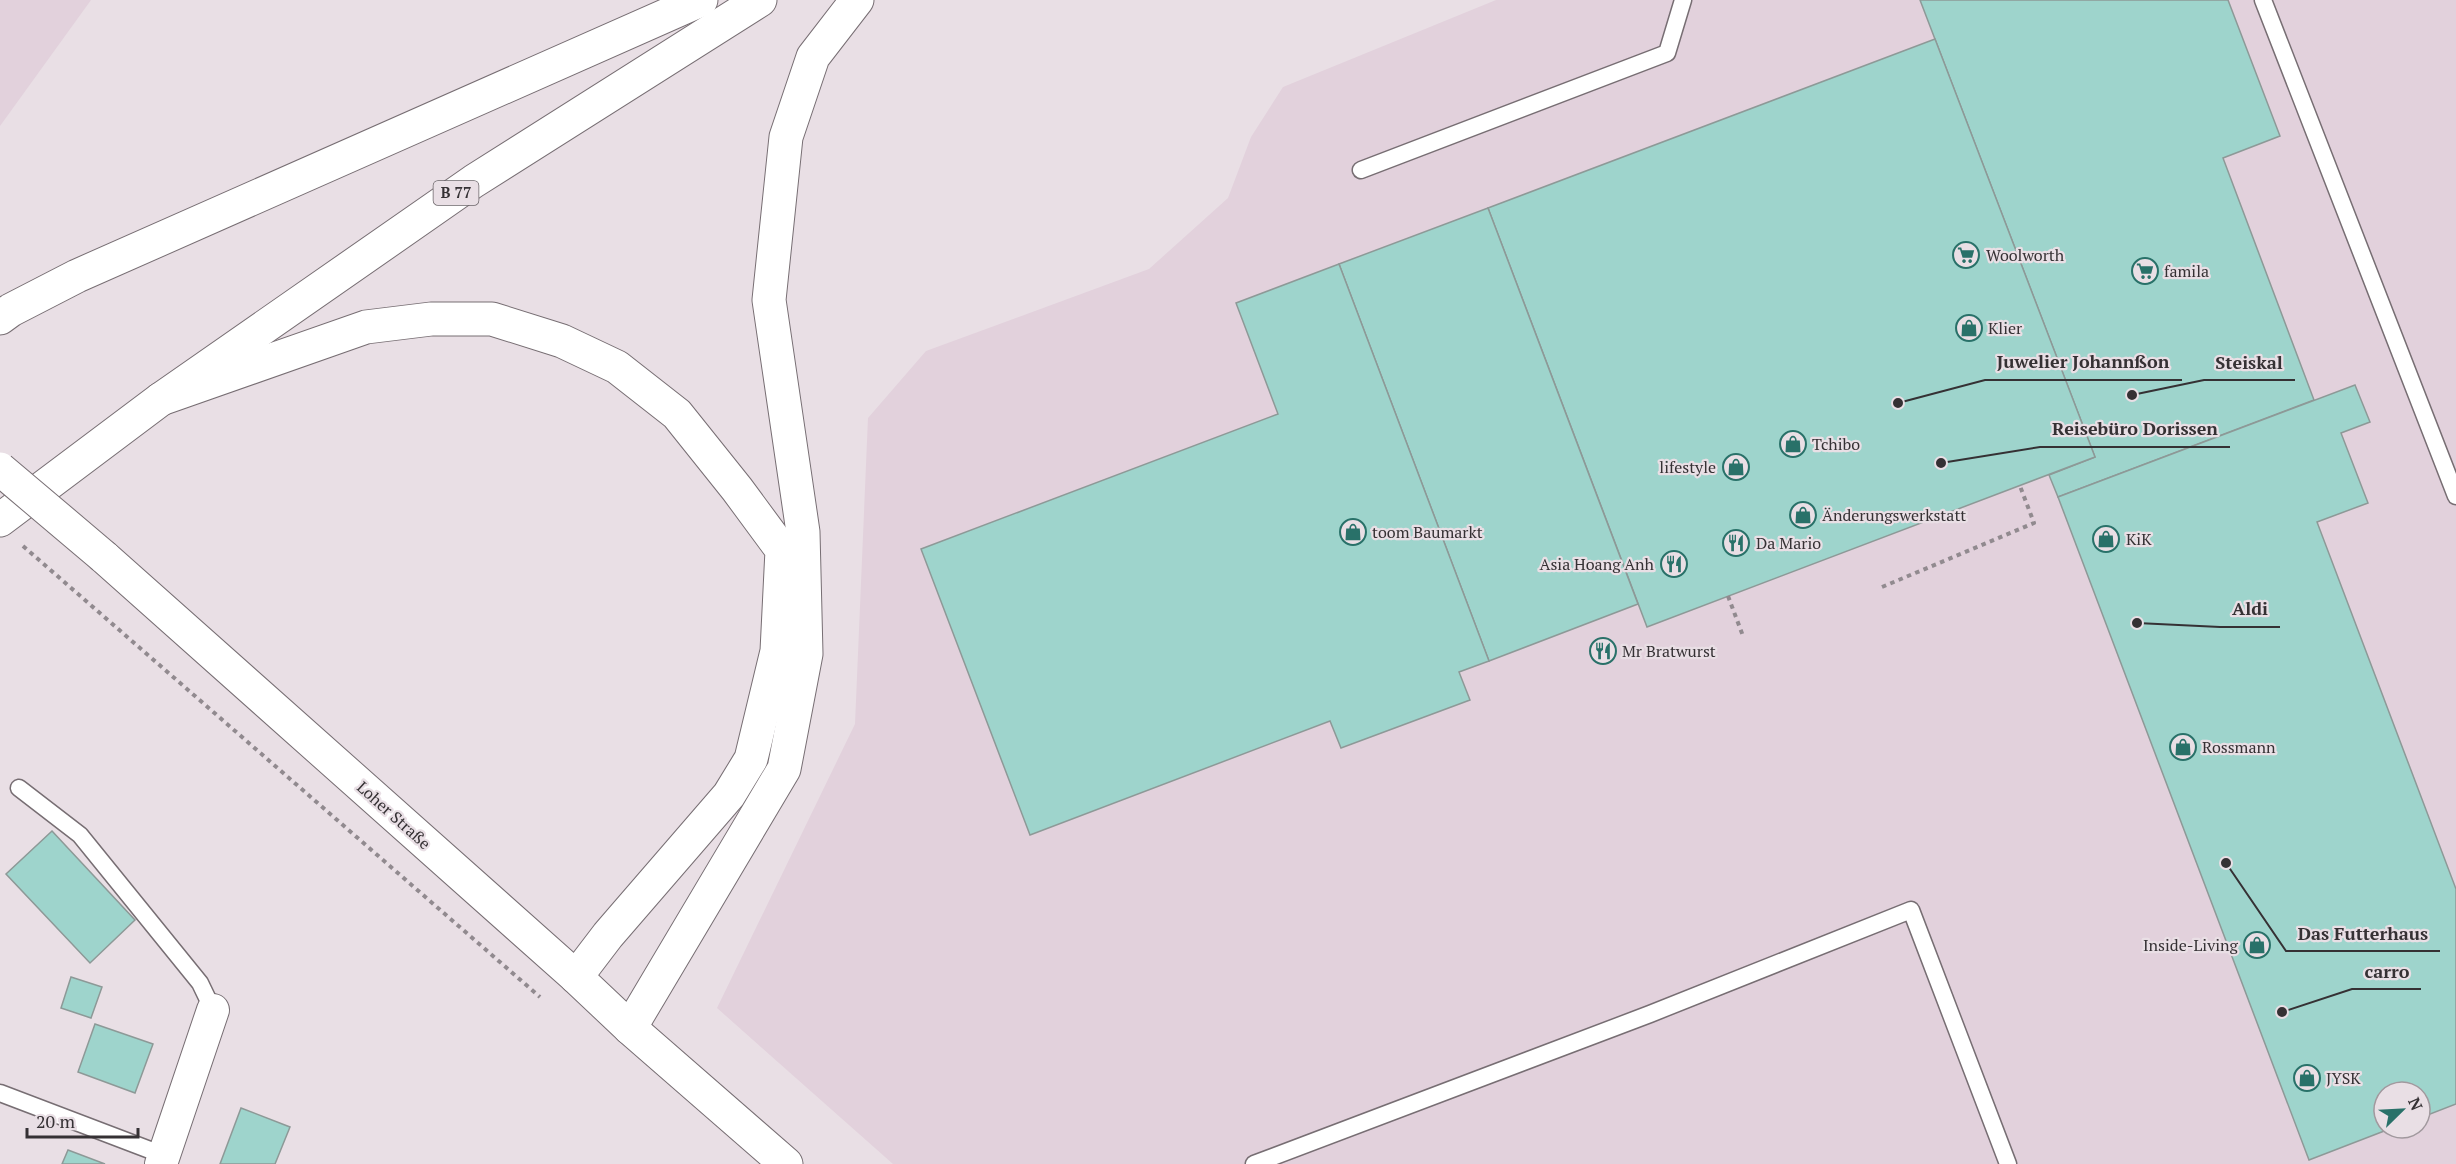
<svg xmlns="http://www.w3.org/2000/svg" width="2456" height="1164" viewBox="0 0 2456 1164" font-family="'PT Serif',serif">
<rect width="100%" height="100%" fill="#e9dfe5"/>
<g fill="#e2d1dc" fill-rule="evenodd">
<polygon points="0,0 91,0 0,126"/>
<path d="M1496 0H2456V1164H893L717 1008 855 724 868 418 926 351 1149 269 1228 198 1251 137 1283 87ZM2384 1092H2420V1128H2384Z"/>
</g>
<g fill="#9ed4cc" stroke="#8d9997" stroke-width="1.5">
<polygon points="1920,0 2228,0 2280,136 2223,158 2314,400 2058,497 2049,475 2095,457"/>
<polygon points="1935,39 2095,457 1647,627 1488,208"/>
<polygon points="1488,208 1638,604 1489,661 1339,264"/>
<polygon points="1339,264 1489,661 1459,672 1470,700 1341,748 1330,721 1030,835 921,549 1278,414 1236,303"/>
<polygon points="2355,385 2370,422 2341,433 2368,503 2317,522 2456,889 2456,1104 2420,1118 2420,1092 2384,1092 2384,1128 2392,1128 2309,1160 2058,497"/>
<polygon points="52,831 135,920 90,963 6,874"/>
<polygon points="71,977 102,987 91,1018 61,1008"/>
<polygon points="95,1024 153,1044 135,1093 78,1072"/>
<polygon points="241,1108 290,1127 275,1164 220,1164"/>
<polygon points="68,1150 105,1164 62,1164"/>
</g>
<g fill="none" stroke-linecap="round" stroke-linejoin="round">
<defs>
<g id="lane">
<polyline points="2263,0 2456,496"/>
<polyline points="1361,170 1667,53 1683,0"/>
<polyline points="19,788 80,835 200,983 213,1010"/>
<polyline points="0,1093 163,1155"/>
<polyline points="1254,1164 1650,1014 1911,910 2008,1164"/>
</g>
<polyline id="street" points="161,1164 213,1010"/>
<polyline id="secondary" points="104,557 576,977 630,1028 786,1164"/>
<g id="primary">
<polyline points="0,318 11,310 77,276 701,0"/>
<polyline points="161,399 366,327 431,319 492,319 562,341 617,367 677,414 737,489 782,550 777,651 751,759 729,795 608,935 576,977"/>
<polyline points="0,520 161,399 474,181 760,0"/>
<polyline points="630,1028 784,769 806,654 803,532 769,300 786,137 813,57 857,0"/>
</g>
</defs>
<use href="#lane" stroke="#776e73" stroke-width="19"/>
<use href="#street" stroke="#776e73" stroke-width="34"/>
<use href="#secondary" stroke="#776e73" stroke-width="35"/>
<use href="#primary" stroke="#776e73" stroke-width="35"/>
<g stroke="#918a8f" stroke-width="4" stroke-dasharray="4.5 4.5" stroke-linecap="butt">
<polyline points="23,546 540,997"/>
<polyline points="1882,587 2034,523 2020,486"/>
<polyline points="1728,596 1743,636"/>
</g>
<use href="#lane" stroke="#fff" stroke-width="16"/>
<use href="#street" stroke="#fff" stroke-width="32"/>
<use href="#secondary" stroke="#fff" stroke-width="33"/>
<use href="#primary" stroke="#fff" stroke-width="33"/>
<defs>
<polyline id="secondary-bridge" points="0,469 104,557"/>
</defs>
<use href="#secondary-bridge" stroke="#776e73" stroke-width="35" stroke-linecap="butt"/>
<use href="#secondary-bridge" stroke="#fff" stroke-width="33"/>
</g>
<defs>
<symbol id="supermarket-ring" viewBox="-11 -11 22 22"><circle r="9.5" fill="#e9dfe5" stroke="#297169" stroke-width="1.5"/><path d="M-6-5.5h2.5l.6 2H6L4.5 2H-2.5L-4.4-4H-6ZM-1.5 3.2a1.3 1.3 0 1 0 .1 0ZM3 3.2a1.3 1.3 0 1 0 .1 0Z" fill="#297169"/></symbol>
<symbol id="shop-ring" viewBox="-11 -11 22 22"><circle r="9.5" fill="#e9dfe5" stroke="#297169" stroke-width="1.5"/><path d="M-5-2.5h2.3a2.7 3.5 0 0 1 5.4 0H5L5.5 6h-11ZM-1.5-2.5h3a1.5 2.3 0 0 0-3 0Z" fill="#297169"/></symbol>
<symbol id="restaurant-ring" viewBox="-11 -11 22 22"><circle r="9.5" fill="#e9dfe5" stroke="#297169" stroke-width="1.5"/><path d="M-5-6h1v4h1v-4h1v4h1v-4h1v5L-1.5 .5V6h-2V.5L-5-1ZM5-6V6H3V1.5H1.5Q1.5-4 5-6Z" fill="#297169"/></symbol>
</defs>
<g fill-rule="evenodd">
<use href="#supermarket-ring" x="1951" y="240" width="30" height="30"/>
<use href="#supermarket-ring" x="2130" y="256" width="30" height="30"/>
<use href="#shop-ring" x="1954" y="313" width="30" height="30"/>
<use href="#shop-ring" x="1778" y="429" width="30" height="30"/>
<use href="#shop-ring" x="1721" y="452" width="30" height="30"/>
<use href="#shop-ring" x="1788" y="500" width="30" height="30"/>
<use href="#shop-ring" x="1338" y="517" width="30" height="30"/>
<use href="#shop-ring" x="2091" y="524" width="30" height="30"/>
<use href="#restaurant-ring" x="1721" y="528" width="30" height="30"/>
<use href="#restaurant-ring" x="1659" y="549" width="30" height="30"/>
<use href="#restaurant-ring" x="1588" y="636" width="30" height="30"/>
<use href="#shop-ring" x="2168" y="732" width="30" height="30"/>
<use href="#shop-ring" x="2242" y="930" width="30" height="30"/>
<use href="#shop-ring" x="2292" y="1063" width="30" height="30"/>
</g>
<g text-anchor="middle" stroke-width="4.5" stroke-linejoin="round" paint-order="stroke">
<rect fill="#e9dfe5" stroke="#6b6569" stroke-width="1.5" x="433.5" y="181" width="45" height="24" rx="4.5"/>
<g font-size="15" font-weight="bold" fill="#353134">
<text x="456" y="198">B 77</text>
</g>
<g font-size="16" fill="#353134" stroke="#e9dfe5" text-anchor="start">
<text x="1986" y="261">Woolworth</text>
<text x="2164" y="277">famila</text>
<text x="1988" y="334">Klier</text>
<text x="1812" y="450">Tchibo</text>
<text x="1716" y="473" text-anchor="end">lifestyle</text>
<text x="1822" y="521">Änderungswerkstatt</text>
<text x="1372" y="538">toom Baumarkt</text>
<text x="2126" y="545">KiK</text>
<text x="1756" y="549">Da Mario</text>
<text x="1654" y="570" text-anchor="end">Asia Hoang Anh</text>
<text x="1622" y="657">Mr Bratwurst</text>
<text x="2202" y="753">Rossmann</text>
<text x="2238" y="951" text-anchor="end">Inside-Living</text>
<text x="2326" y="1084">JYSK</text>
</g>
<g font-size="16" fill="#353134" stroke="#e9dfe5">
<text transform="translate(394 815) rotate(42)" y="6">Loher Straße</text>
</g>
</g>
<path fill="none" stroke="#353134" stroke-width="2" d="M1898 403L1985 380H2182M2132 395L2204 380H2295M1941 463L2040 447H2230M2137 623L2220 627H2280M2226 863L2286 951H2440M2282 1012L2352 989H2421"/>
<g fill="#353134" stroke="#e9dfe5" stroke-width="2">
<circle cx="1898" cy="403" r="6"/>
<circle cx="2132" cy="395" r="6"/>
<circle cx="1941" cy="463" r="6"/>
<circle cx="2137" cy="623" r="6"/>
<circle cx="2226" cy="863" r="6"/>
<circle cx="2282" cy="1012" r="6"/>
</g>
<g font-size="18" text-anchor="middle" font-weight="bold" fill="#353134" stroke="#e9dfe5" stroke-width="4.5" stroke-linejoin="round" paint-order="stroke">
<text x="2083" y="368">Juwelier Johannßon</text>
<text x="2249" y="369">Steiskal</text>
<text x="2135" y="435">Reisebüro Dorissen</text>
<text x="2250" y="615">Aldi</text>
<text x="2363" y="940">Das Futterhaus</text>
<text x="2387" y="978">carro</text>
</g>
<g transform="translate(2402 1110) rotate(66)"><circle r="28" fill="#e9dfe5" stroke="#a1999e" stroke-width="1.5"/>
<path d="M0-4.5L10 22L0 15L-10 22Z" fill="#297169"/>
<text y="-9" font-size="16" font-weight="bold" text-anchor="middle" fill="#353134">N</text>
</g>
<path d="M27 1128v9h111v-9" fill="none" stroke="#353134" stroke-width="3"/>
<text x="36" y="1128" font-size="18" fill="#353134" stroke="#e9dfe5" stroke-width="4.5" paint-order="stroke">20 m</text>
</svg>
